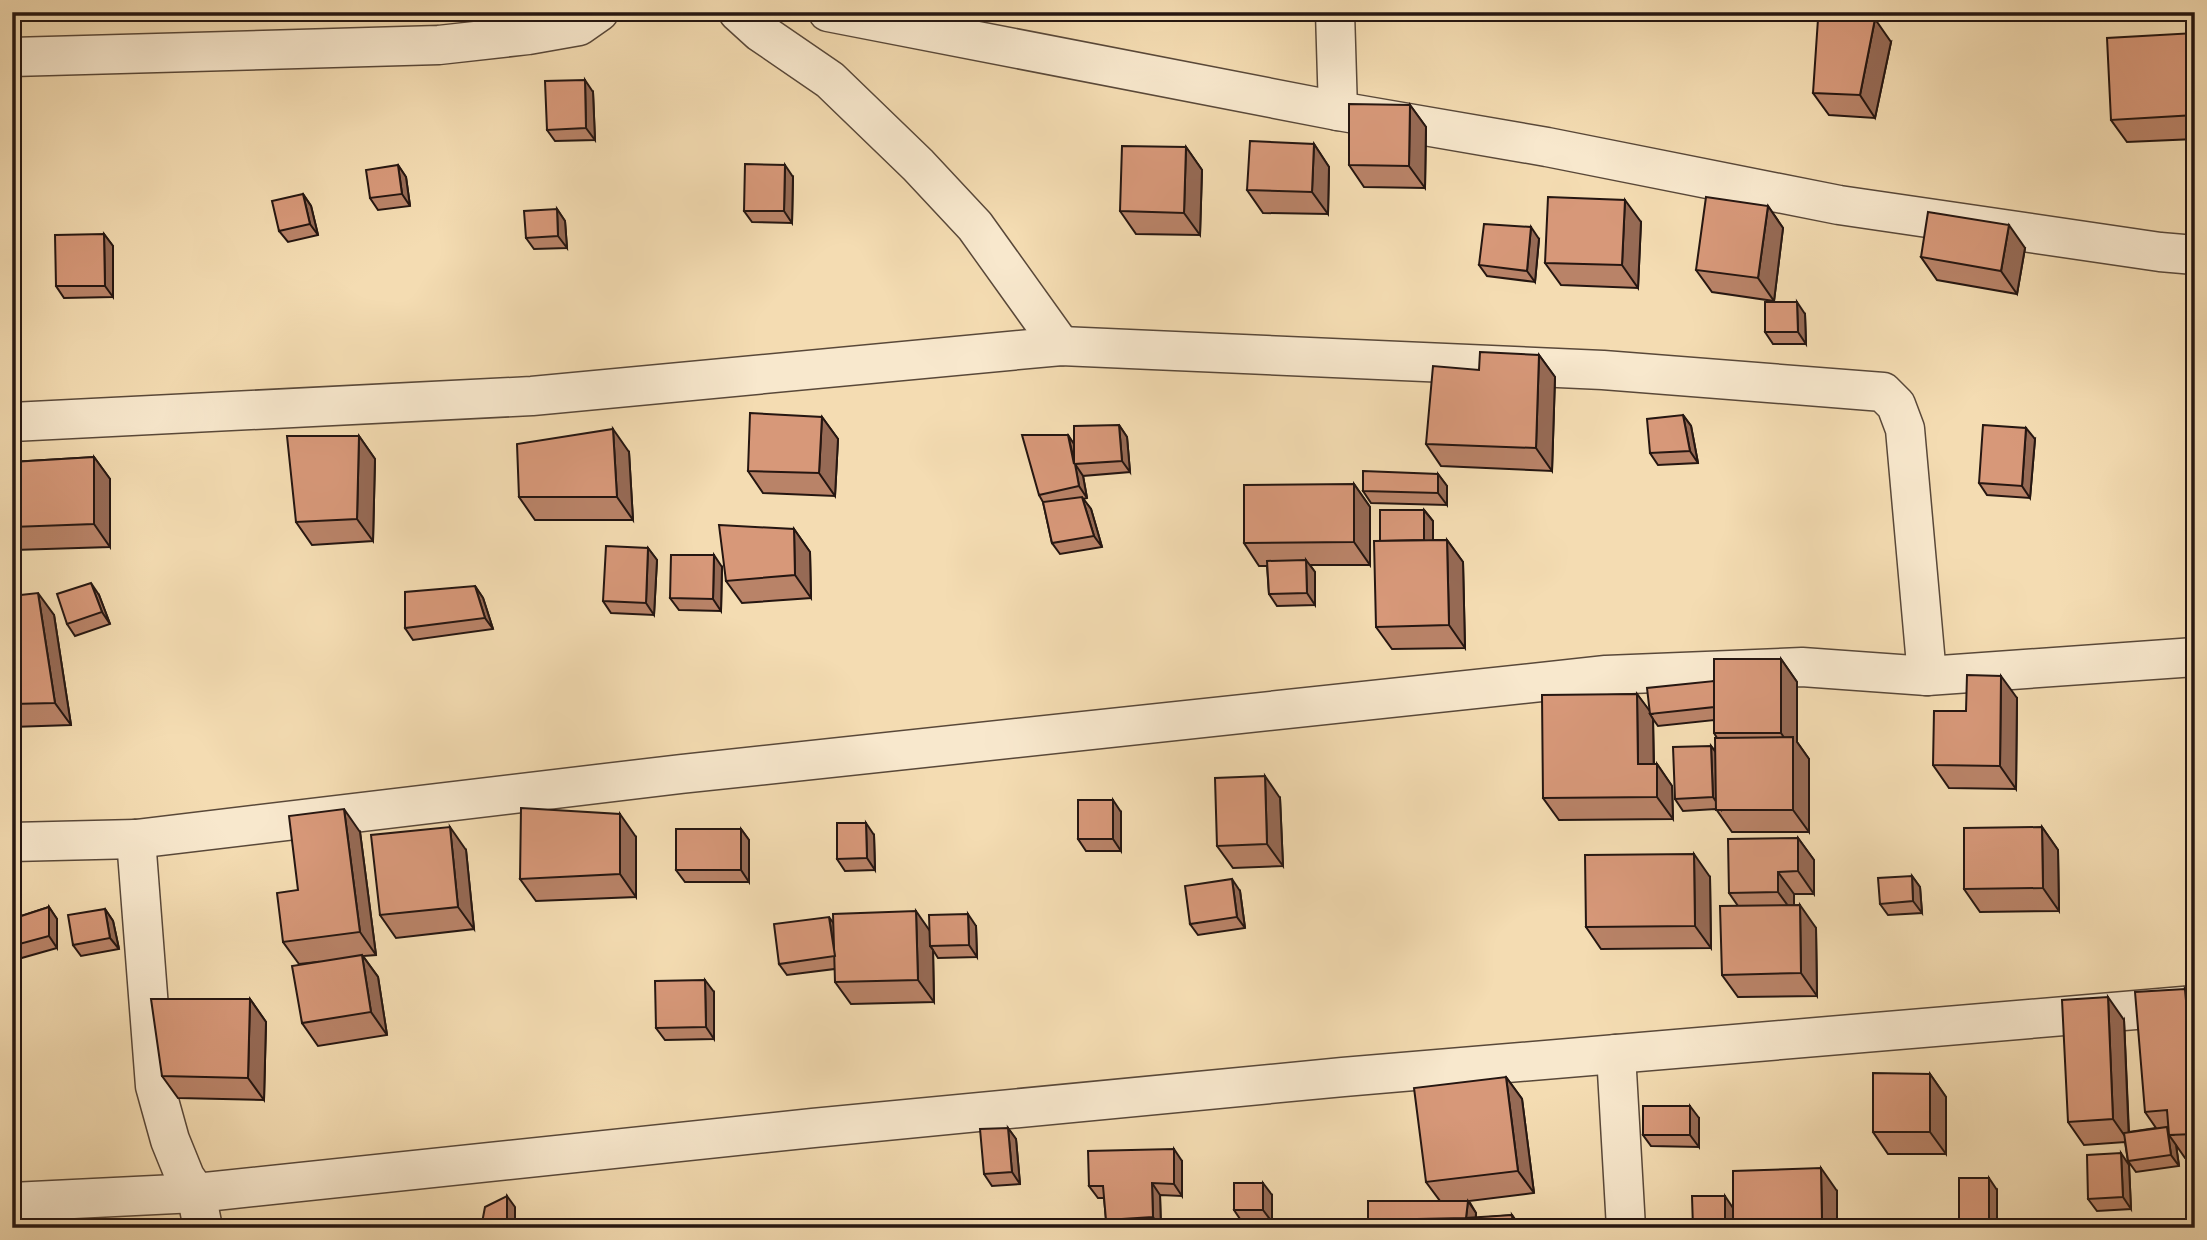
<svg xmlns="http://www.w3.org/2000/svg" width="2207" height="1240" viewBox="0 0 2207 1240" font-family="'IM FELL Great Primer',serif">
<rect width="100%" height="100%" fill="#f4dcb2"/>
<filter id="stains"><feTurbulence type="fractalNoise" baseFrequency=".00286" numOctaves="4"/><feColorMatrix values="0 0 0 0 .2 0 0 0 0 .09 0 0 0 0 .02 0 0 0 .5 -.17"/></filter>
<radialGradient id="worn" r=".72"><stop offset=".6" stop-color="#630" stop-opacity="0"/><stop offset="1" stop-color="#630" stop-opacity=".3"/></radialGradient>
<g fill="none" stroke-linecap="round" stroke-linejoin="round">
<defs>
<g id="minor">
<polyline points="738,12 760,32 830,80 918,165 975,226 1061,346"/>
<polyline points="828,12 1338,111 1547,147 1839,205 2160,252 2195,255"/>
<polyline points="1335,12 1338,111"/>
<polyline points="12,57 439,45 528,35 579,26 599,12"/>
<polyline points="12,422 532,396 1061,346 1603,370 1883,392 1896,405 1905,429 1927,676"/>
<polyline points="136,839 155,1086 170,1140 185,1177 196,1193 203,1228"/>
<polyline points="12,842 136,839 681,774 1606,675 1802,667 1927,676 2195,657"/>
<polyline points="1616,1054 1626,1228"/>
<polyline points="12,1202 196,1193 813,1128 1343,1077 2195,1005"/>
</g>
</defs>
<use href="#minor" stroke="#594839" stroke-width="41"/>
<use href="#minor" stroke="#f8e8cd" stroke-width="38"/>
</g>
<g fill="#b98368" stroke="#251611" stroke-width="2">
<polygon points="2195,33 2195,139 2127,142 2111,120"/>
<polygon points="1891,42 1875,118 1829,115 1813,93"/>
<polygon points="593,92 595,140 555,141 547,130"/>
<polygon points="1410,105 1426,127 1425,188 1364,187 1349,165"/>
<polygon points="1314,144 1329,167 1328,214 1263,213 1247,190"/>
<polygon points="1186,147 1202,170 1200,235 1136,234 1120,211"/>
<polygon points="398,165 406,177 410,206 378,210 370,198"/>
<polygon points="793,177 792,223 752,222 744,211"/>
<polygon points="303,194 311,206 318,235 288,242 279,231"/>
<polygon points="1768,206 1783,228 1774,301 1712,292 1696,270"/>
<polygon points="557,209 565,221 567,248 534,249 526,238"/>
<polygon points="1641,222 1638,288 1561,285 1545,263"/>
<polygon points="104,234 113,246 113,297 64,298 56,286"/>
<polygon points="1539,239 1535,282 1487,276 1479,265"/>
<polygon points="2025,248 2017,294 1937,280 1921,257"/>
<polygon points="1805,314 1806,344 1773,344 1765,332"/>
<polygon points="1539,355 1555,377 1552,471 1441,466 1426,444"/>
<polygon points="1683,415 1691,426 1698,463 1658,465 1650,453"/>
<polygon points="822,417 838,439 835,496 763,493 748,471"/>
<polygon points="1119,425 1127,437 1130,472 1083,476 1087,498 1083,499 1091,509 1102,547 1060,554 1052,543 1043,502 1039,495 1068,435 1074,445"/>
<polygon points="359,436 375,459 373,541 312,545 296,522"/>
<polygon points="2035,439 2030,498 1987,495 1979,483"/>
<polygon points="629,452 633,520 535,520 519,497"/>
<polygon points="94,457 110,479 110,547 14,550 12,548 12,462"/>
<polygon points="1438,474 1447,486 1447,505 1371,503 1363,491"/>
<polygon points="1354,484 1370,507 1370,565 1310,565 1315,572 1315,605 1277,606 1269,594 1267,566 1259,566 1244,543"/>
<polygon points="2195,487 2195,541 2186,530"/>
<polygon points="1424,510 1433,521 1433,540 1447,540 1463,562 1465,648 1392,649 1376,627 1380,541"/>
<polygon points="794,529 810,552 811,598 742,603 726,581"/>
<polygon points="648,548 657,560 654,615 611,613 603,601"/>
<polygon points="722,567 721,611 679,610 670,598"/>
<polygon points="475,586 483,598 493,629 413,640 405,628"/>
<polygon points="99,595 110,624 75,636 67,624"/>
<polygon points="12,596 54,615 71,725 12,727"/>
<polygon points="1781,659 1797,682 1797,742 1809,759 1809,832 1732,832 1716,809 1683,811 1675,799 1711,746 1715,751 1717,738 1714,733 1714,720 1658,726 1653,719 1654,764 1657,764 1672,786 1673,819 1559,820 1543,798 1637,694 1650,712 1714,681"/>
<polygon points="2017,698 2016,789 1949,788 1933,765 1966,711"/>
<polygon points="1280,798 1283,866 1233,868 1217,846"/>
<polygon points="1121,812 1121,851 1086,851 1078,839"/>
<polygon points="2042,827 2058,850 2059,911 1980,912 1964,889"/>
<polygon points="741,829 749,840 749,882 685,882 676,870"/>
<polygon points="360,832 376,955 363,956 378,977 387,1035 318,1046 302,1023 318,962 299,964 283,942 298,890"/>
<polygon points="874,835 875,870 845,871 837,859"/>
<polygon points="636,837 636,897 536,901 520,879"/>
<polygon points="1798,838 1814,860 1814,894 1794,894 1794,905 1816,928 1817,996 1738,997 1722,975 1738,906 1729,893"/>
<polygon points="466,850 474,929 396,938 380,915"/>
<polygon points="1912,876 1920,887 1922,913 1888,915 1880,904"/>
<polygon points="1710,877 1711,948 1601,949 1586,927"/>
<polygon points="1240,891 1245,928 1198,935 1190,924"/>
<polygon points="49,907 57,919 57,948 18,959 12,951 12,919"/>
<polygon points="105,909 113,921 119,949 81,956 73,945"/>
<polygon points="834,924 930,930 976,926 977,957 938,958 933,950 934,1002 851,1004 835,982 835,969 787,975 779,964"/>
<polygon points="714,992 714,1039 665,1040 656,1028"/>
<polygon points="250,999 266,1022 264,1100 178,1098 162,1076"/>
<polygon points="2195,1003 2195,1157 2185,1158 2176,1145 2179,1166 2136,1172 2128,1161 2125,1142 2084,1145 2068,1122 2124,1020 2129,1132 2156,1128 2145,1112"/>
<polygon points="1930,1074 1946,1097 1946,1154 1888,1154 1873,1132"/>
<polygon points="1506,1077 1522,1099 1534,1193 1469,1201 1476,1213 1476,1218 1512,1215 1520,1228 1374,1228 1368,1220 1440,1201 1426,1182"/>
<polygon points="1699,1118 1699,1147 1651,1146 1643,1135"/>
<polygon points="1008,1128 1016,1139 1020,1184 992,1186 984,1174"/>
<polygon points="1182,1161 1182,1196 1160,1195 1161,1228 1111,1228 1106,1220 1104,1198 1098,1198 1089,1186"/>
<polygon points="2129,1165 2131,1209 2097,1211 2088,1199"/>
<polygon points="1997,1190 1997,1228 1961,1228 1959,1225"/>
<polygon points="1837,1191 1837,1228 1733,1228"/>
<polygon points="1272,1195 1272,1222 1242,1222 1234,1210"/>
</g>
<g fill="#966a55" stroke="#251611" stroke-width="2">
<polygon points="1875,19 1891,42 1875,118 1860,95"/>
<polygon points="585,80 593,92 595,140 586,128"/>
<polygon points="1410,105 1426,127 1425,188 1409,166"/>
<polygon points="1314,144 1329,167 1328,214 1312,192"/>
<polygon points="1186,147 1202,170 1200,235 1184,213"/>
<polygon points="398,165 406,177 410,206 402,194"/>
<polygon points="785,165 793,177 792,223 784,211"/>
<polygon points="303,194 311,206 318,235 310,224"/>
<polygon points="1625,200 1641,222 1638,288 1622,265"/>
<polygon points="1768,206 1783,228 1774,301 1758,278"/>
<polygon points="557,209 565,221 567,248 558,236"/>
<polygon points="2009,225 2025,248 2017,294 2001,271"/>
<polygon points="1531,227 1539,239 1535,282 1527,271"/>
<polygon points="104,234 113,246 113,297 105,286"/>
<polygon points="1797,302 1805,314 1806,344 1798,332"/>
<polygon points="1539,355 1555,377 1552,471 1536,448"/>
<polygon points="1683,415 1691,426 1698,463 1690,451"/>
<polygon points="822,417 838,439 835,496 819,473"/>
<polygon points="1119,425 1127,437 1130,472 1122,461"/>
<polygon points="2026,428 2035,439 2030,498 2022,486"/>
<polygon points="613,429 629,452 633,520 617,497"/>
<polygon points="1068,435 1076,447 1075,464"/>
<polygon points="359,436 375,459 373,541 357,519"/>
<polygon points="94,457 110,479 110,547 94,524"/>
<polygon points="1075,464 1083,476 1087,498 1079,486"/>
<polygon points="1438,474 1447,486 1447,505 1438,493"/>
<polygon points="1354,484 1370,507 1370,565 1354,542"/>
<polygon points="1082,497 1091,509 1102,547 1094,536"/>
<polygon points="1424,510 1433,521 1433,556 1424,544"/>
<polygon points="794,529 810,552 811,598 795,575"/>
<polygon points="1447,540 1463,562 1465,648 1449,625"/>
<polygon points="648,548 657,560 654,615 646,603"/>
<polygon points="714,555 722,567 721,611 713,599"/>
<polygon points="1306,560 1315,572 1315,605 1307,593"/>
<polygon points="91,583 99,595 110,624 102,612"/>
<polygon points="475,586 483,598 493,629 485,618"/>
<polygon points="38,593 54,615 71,725 55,703"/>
<polygon points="1781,659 1797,682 1797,742 1809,759 1809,832 1793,810 1793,751 1781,733"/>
<polygon points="2001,676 2017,698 2016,789 2000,766"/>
<polygon points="1637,694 1652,714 1650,714 1653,719 1654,786 1638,764"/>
<polygon points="1711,746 1720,758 1721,809 1713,797"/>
<polygon points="1657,764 1672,786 1673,819 1657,797"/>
<polygon points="1265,776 1280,798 1283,866 1267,844"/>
<polygon points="1113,800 1121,812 1121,851 1113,839"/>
<polygon points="344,809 360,832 376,955 360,932"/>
<polygon points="620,814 636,837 636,897 620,874"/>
<polygon points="866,823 874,835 875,870 867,858"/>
<polygon points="450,827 466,850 474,929 458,907"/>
<polygon points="2042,827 2058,850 2059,911 2043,888"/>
<polygon points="741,829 749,840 749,882 741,870"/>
<polygon points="1798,838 1814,860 1814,894 1798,871"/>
<polygon points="1694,854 1710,877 1711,948 1695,926"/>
<polygon points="1778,872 1794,894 1794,914 1778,892"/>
<polygon points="1912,876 1920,887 1922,913 1913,901"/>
<polygon points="1232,879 1240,891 1245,928 1237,917"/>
<polygon points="1800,905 1816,928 1817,996 1801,973"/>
<polygon points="49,907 57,919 57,948 49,936"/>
<polygon points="105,909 113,921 119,949 110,938"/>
<polygon points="916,911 932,934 930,946 933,950 934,1002 918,980"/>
<polygon points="968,914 976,926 977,957 969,945"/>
<polygon points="829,917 837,928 835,956"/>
<polygon points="362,955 378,977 387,1035 371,1012"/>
<polygon points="705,980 714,992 714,1039 706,1027"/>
<polygon points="2185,989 2195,1003 2195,1104"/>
<polygon points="2108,997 2124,1020 2129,1142 2113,1119"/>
<polygon points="250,999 266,1022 264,1100 248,1078"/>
<polygon points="1930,1074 1946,1097 1946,1154 1930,1132"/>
<polygon points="1506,1077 1522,1099 1534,1193 1518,1171"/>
<polygon points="1690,1106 1699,1118 1699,1147 1690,1135"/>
<polygon points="2167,1127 2173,1135 2169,1135 2176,1145 2179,1166 2171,1155"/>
<polygon points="1008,1128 1016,1139 1020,1184 1012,1172"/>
<polygon points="1174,1149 1182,1161 1182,1196 1174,1184"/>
<polygon points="2121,1153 2129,1165 2131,1209 2123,1197"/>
<polygon points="1821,1168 1837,1191 1837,1228 1827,1228 1822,1220"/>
<polygon points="1989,1178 1997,1190 1997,1228 1991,1228 1989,1225"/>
<polygon points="1152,1183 1160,1195 1161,1228 1153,1217"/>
<polygon points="1263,1183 1272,1195 1272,1222 1263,1210"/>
<polygon points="507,1196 515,1207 515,1228 507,1228"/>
<polygon points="1725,1196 1733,1208 1733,1228 1725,1228"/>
<polygon points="1468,1201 1476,1213 1475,1228 1466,1218"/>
<polygon points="1512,1215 1520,1226 1520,1228 1513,1228"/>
</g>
<g fill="#d79879" stroke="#251611" stroke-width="2">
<polygon points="1818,19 1875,19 1860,95 1813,93"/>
<polygon points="2195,33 2195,115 2111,120 2107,38"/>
<polygon points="585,80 586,128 547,130 545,81"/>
<polygon points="1349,104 1410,105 1409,166 1349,165"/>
<polygon points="1250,141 1314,144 1312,192 1247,190"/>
<polygon points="1122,146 1186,147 1184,213 1120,211"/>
<polygon points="745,164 785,165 784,211 744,211"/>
<polygon points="398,165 402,194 370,198 366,170"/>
<polygon points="303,194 310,224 279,231 272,201"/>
<polygon points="1548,197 1625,200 1622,265 1545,263"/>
<polygon points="1706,197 1768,206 1758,278 1696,270"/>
<polygon points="557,209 558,236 526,238 524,211"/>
<polygon points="1928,212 2009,225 2001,271 1921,257"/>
<polygon points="1484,224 1531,227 1527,271 1479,265"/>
<polygon points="104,234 105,286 56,286 55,235"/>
<polygon points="1765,302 1797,302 1798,332 1765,332"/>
<polygon points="1480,352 1539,355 1536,448 1426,444 1433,366 1479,370"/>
<polygon points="750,413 822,417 819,473 748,471"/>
<polygon points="1683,415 1690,451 1650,453 1647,419"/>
<polygon points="1119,425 1122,461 1075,464 1079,486 1039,495 1022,435 1068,435 1074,464 1074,426"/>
<polygon points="1983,425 2026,428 2022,486 1979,483"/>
<polygon points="613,429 617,497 519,497 517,444"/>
<polygon points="287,436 359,436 357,519 296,522"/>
<polygon points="94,457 94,524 12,527 12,462"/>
<polygon points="1363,471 1438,474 1438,493 1363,491"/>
<polygon points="1354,484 1354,542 1244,543 1244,485"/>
<rect x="2186" y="487" width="9" height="43"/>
<polygon points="1082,497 1094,536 1052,543 1043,502"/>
<polygon points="1380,510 1424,510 1424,540 1380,541"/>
<polygon points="719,525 794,529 795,575 726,581"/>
<polygon points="1447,540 1449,625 1376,627 1374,541"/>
<polygon points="606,546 648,548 646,603 603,601"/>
<polygon points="671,555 714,555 713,599 670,598"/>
<polygon points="1306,560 1307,593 1269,594 1267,561"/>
<polygon points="91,583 102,612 67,624 57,594"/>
<polygon points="475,586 485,618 405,628 405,592"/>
<polygon points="38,593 55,703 12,704 12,596"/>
<rect x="1714" y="659" width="67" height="74"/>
<polygon points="1967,675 2001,676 2000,766 1933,765 1934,711 1966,711"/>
<polygon points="1714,681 1714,707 1650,714 1647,688"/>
<polygon points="1637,694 1638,764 1657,764 1657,797 1543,798 1542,695"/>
<polygon points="1793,737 1793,810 1716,810 1715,738"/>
<polygon points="1711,746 1713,797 1675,799 1673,747"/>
<polygon points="1265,776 1267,844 1217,846 1215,778"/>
<rect x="1078" y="800" width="35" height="39"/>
<polygon points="521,808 620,814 620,874 520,879"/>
<polygon points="344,809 360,932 283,942 277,893 298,890 289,816"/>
<polygon points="837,823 866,823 867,858 837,859"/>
<polygon points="450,827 458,907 380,915 371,835"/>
<polygon points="2042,827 2043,888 1964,889 1964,828"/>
<rect x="676" y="829" width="65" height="41"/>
<polygon points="1798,838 1798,871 1778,872 1778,892 1729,893 1728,839"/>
<polygon points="1694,854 1695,926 1586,927 1585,855"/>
<polygon points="1912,876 1913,901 1880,904 1878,878"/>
<polygon points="1232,879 1237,917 1190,924 1185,886"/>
<polygon points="1800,905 1801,973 1722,975 1720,906"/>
<polygon points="49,907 49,936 12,946 12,919"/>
<polygon points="105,909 110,938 73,945 68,915"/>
<polygon points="916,911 918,980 835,982 833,914"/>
<polygon points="968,914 969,945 930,946 929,915"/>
<polygon points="829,917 835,956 779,964 774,924"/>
<polygon points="362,955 371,1012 302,1023 292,966"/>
<polygon points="705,980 706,1027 656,1028 655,981"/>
<polygon points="2185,989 2195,1104 2195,1134 2169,1135 2167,1110 2145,1112 2135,992"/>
<polygon points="2108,997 2113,1119 2068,1122 2062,1000"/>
<polygon points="151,999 250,999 248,1078 162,1076"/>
<polygon points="1873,1073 1930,1074 1930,1132 1873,1132"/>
<polygon points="1506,1077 1518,1171 1426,1182 1414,1088"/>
<rect x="1643" y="1106" width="47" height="29"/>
<polygon points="2167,1127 2171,1155 2128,1161 2124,1133"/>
<polygon points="1008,1128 1012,1172 984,1174 980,1129"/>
<polygon points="1174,1149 1174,1184 1152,1183 1153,1217 1106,1220 1103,1186 1089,1186 1088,1151"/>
<polygon points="2121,1153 2123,1197 2088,1199 2087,1155"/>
<polygon points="1821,1168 1822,1220 1791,1221 1792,1228 1733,1228 1733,1171"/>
<rect x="1959" y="1178" width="30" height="47"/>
<rect x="1234" y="1183" width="29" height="27"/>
<polygon points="507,1196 507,1228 481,1228 485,1207"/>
<polygon points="1692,1196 1725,1196 1725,1228 1693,1228"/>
<polygon points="1368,1201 1468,1201 1466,1218 1368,1220"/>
<polygon points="1512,1215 1513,1228 1467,1228 1466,1218"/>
<polygon points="747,1220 782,1221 782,1228 747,1228"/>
<rect x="1543" y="1223" width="42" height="5"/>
</g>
<rect width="2207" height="1240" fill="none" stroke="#f4dcb2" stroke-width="42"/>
<rect x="14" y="14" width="2179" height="1212" fill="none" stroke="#251611" stroke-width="3.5"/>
<rect x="21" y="21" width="2165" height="1198" fill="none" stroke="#251611" stroke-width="2"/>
<rect width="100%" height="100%" filter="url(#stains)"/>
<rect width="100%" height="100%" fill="url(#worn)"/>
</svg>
